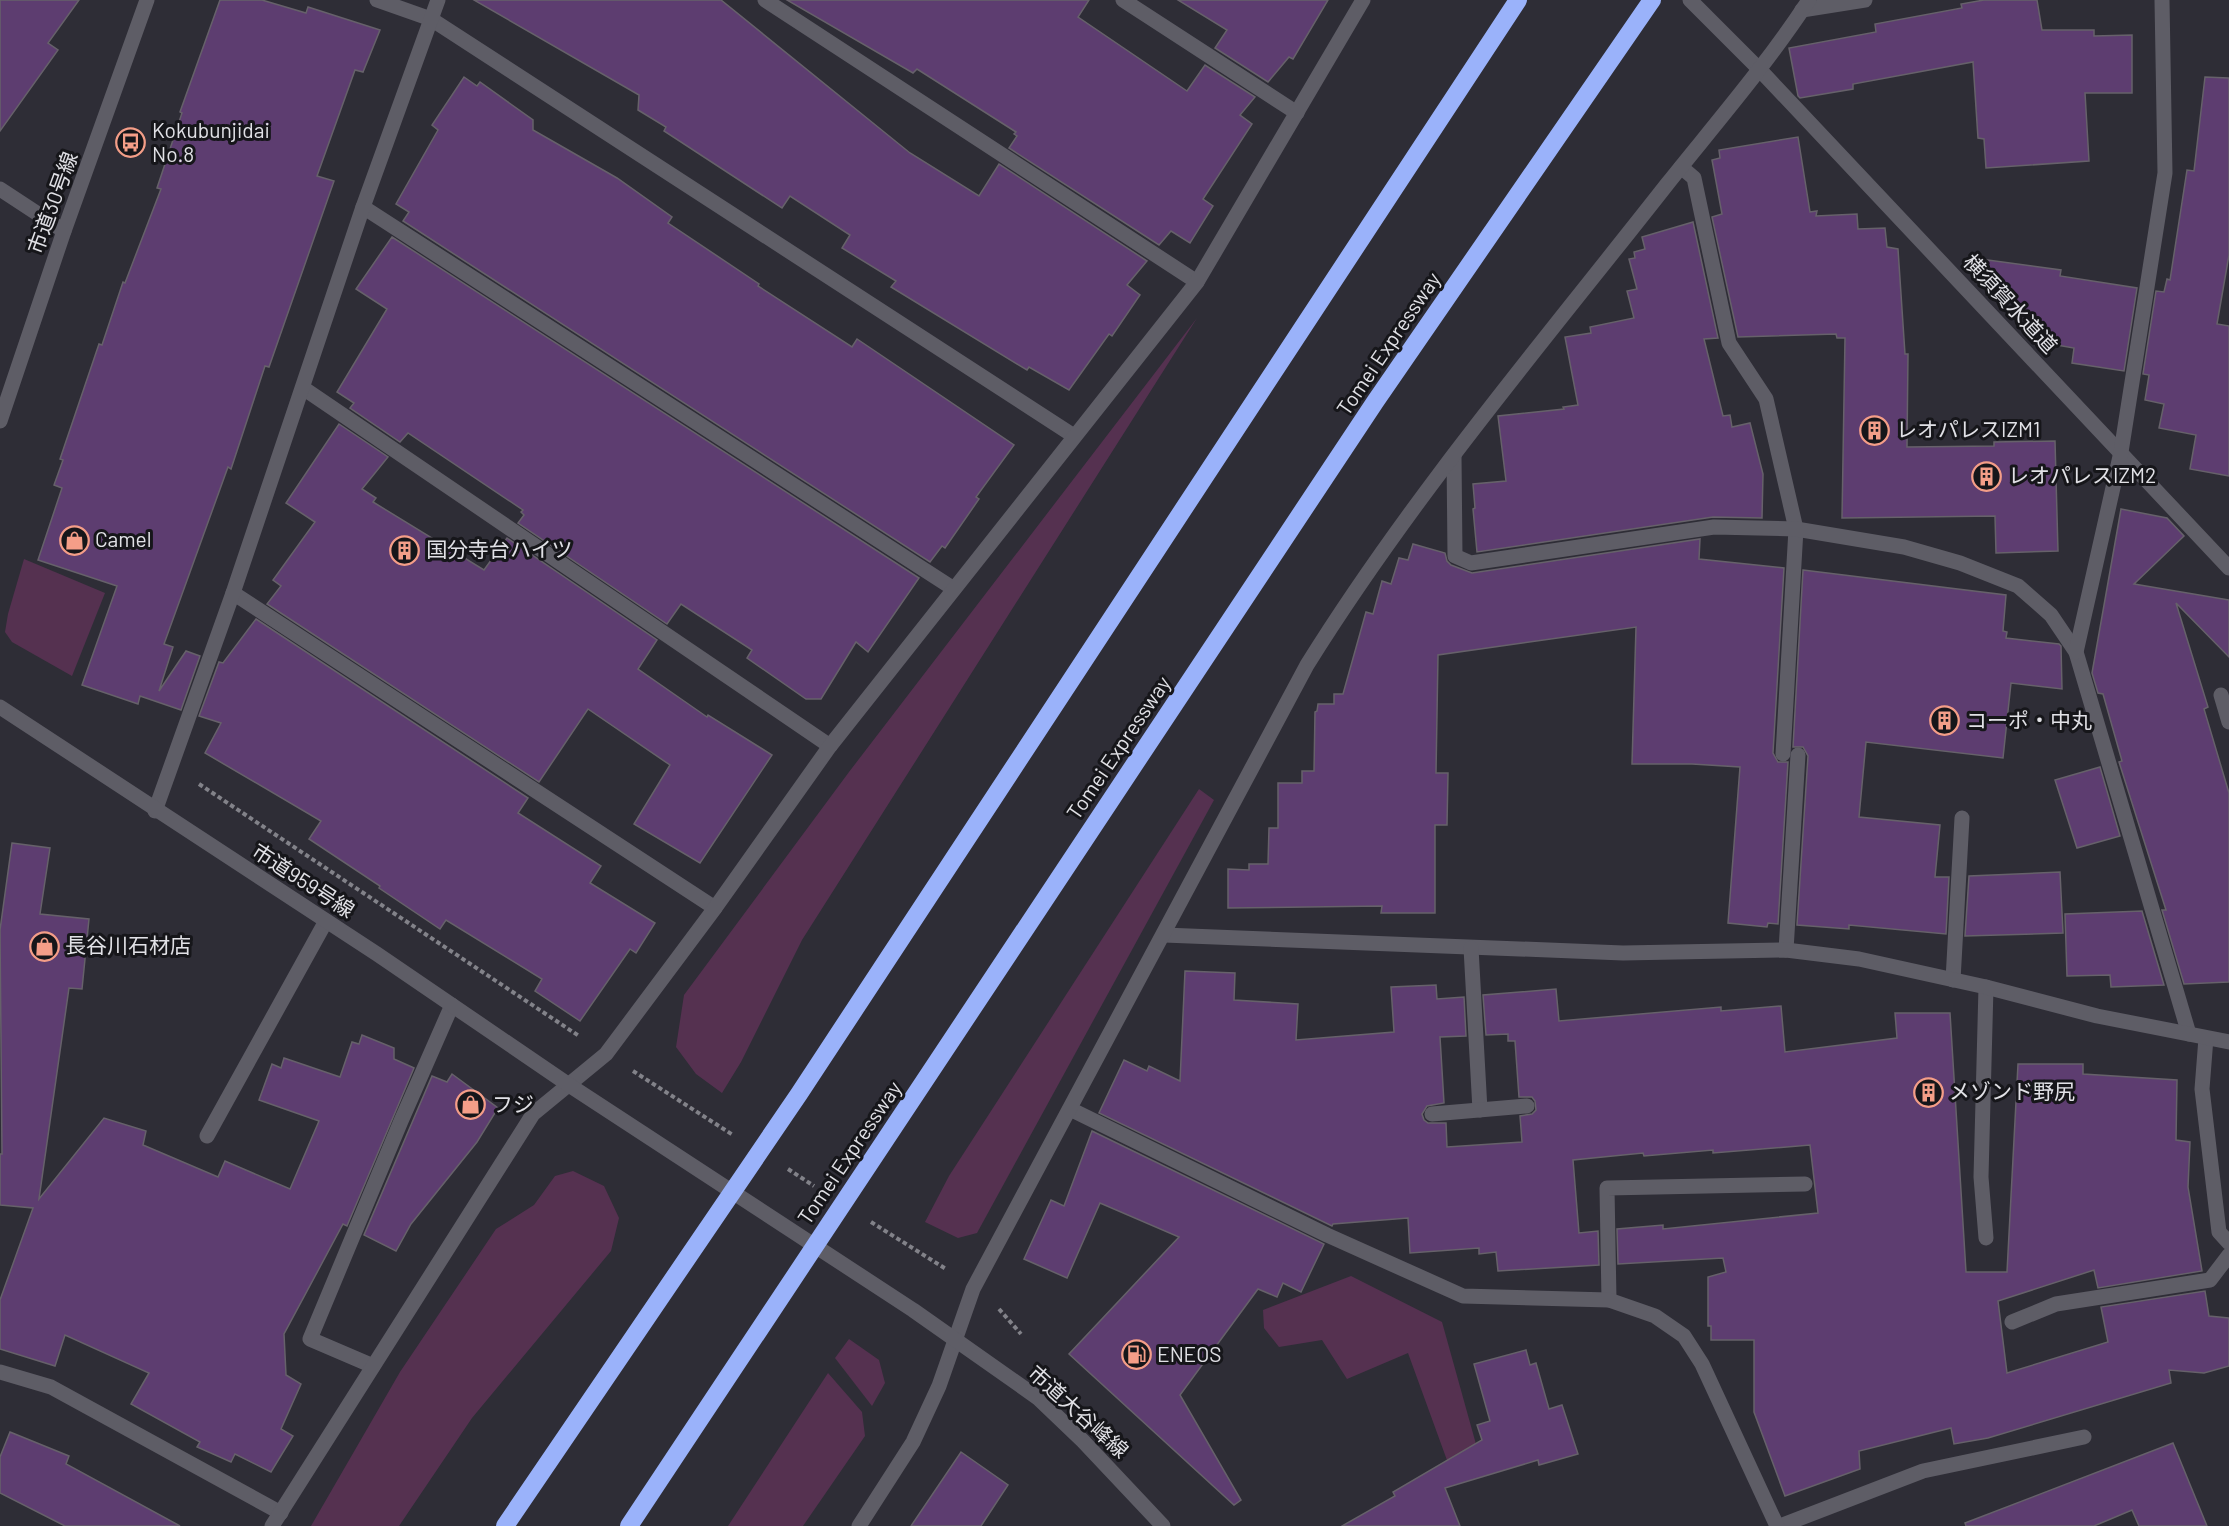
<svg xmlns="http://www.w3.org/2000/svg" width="2229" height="1526" viewBox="0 0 2229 1526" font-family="Barlow,'Noto Sans JP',sans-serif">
<rect width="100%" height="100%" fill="#2e2d36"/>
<g fill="#553150">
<polygon points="1197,318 802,940 741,1062 722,1093 696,1074 676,1047 684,995 849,772"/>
<polygon points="24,559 105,593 72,676 12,642 5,632 8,614"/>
<polygon points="1199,789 1214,800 977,1233 958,1238 925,1222 949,1176"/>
<polygon points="573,1171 604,1186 619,1218 611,1251 472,1418 399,1526 311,1526 400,1372 496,1229 534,1205 555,1176"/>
<polygon points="1351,1276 1442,1322 1479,1455 1448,1463 1408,1353 1347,1379 1322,1340 1279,1347 1264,1328 1263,1310"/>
<polygon points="849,1339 879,1360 885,1383 872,1406 835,1358"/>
<polygon points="828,1373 862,1412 865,1436 803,1526 728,1526"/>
</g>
<g fill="#5d3d70" stroke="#66616a" stroke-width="1.5">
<polygon points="0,0 79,0 48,43 58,50 0,131"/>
<polygon points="220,0 262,0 306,13 308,7 380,30 363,72 355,70 317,176 334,181 269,367 265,366 231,469 228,467 164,644 173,647 159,691 186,651 200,656 181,710 140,696 138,704 82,685 117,586 38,560 62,488 54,485 63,460 60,459 99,344 102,345 123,282 125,283 161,189 157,188 182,113 180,112"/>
<polygon points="474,0 721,0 910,153 979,196 999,164 1147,261 1127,285 1140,295 1112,336 1109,334 1069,390 1029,367 1027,370 891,287 896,281 842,248 850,235 790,196 782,208 664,131 666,127 638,110 639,95"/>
<polygon points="787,0 1089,0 1078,17 1187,91 1205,65 1255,97 1240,115 1252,124 1203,199 1213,206 1190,243 1171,231 1159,245 1009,148 1017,136 1014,134 1016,132 917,69 913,73"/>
<polygon points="1178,0 1328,0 1293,59 1289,57 1268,82 1215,48 1227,30"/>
<polygon points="1984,0 2037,0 2042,30 2094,30 2094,36 2132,35 2132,93 2085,93 2089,161 1986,168 1984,139 1978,138 1973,62 1853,84 1853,89 1800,98 1798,96 1789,48 1876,32 1875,24 1962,8 1961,4"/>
<polygon points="464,77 477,86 480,82 533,120 533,130 617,178 672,217 668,223 759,284 758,286 852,347 857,339 1014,445 976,497 979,499 945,548 942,546 930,562 403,221 409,212 396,204 438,130 432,125"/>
<polygon points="2205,77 2229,78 2229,255 2217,324 2229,326 2229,476 2190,469 2196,435 2159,428 2164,404 2145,400 2149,375 2143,374 2156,291 2164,292 2167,279 2170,280 2187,170 2194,171"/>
<polygon points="1798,137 1810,212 1817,211 1816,216 1857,214 1858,229 1885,228 1887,247 1898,249 1905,354 1908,354 1907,447 1994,446 1994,442 2055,441 2058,551 1996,553 1995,516 1842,518 1845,338 1837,338 1836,334 1738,337 1712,217 1722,214 1712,160 1720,158 1719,150"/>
<polygon points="1693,222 1718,338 1704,339 1723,416 1730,415 1732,427 1750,423 1763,474 1762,518 1713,517 1477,552 1473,509 1475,508 1473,484 1506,481 1498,416 1564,409 1563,407 1578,405 1565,337 1591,333 1590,327 1634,318 1627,291 1637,289 1629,259 1635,258 1634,252 1645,249 1642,237"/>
<polygon points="392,237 919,578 868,652 856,642 821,699 806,699 747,658 752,650 681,604 667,624 518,523 524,515 521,512 523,510 408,433 400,442 350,408 354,403 337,392 387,309 356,289"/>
<polygon points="1973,258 2061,270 2060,276 2137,288 2124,371 2072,363 2074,348 2057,345"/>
<polygon points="339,424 388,457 362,489 376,498 373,502 484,570 507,538 657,640 638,669 707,717 708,715 772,755 700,863 634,824 670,765 588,709 539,782 267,604 281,586 273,580 315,522 286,503"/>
<polygon points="2121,509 2167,518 2184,536 2134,584 2229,600 2229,657 2176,603 2208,707 2204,709 2229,793 2229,982 2184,984 2162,910 2166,910 2119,762 2122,761 2103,694 2098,693 2092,673"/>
<polygon points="1700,539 1699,559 1784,568 1773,753 1778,762 1788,762 1778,924 1768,923 1767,927 1728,923 1740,767 1692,764 1632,764 1636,627 1438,655 1436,773 1448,773 1447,825 1435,825 1435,913 1381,913 1382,906 1228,908 1228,869 1249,870 1249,864 1268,864 1269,828 1278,828 1278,783 1302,783 1302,771 1314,771 1315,712 1317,711 1318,704 1334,704 1334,694 1343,694 1366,612 1373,614 1382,581 1391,584 1399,558 1408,560 1413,544 1445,553 1447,561 1451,565 1472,573"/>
<polygon points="1803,570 2006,595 2003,631 2007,632 2006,638 2059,644 2061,646 2062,689 2011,683 2003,758 1866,742 1859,817 1940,825 1935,877 1949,877 1946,934 1849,925 1849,929 1797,925 1808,756 1803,747 1793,747"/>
<polygon points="256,619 528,798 518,813 601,866 590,883 655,923 636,953 630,949 580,1021 535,991 542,979 446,920 440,929 379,888 380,886 309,839 321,821 205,753 221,723 199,716 219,662 223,663"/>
<polygon points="2100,767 2120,836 2077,848 2055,780"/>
<polygon points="12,843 50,848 40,914 89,919 82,989 69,988 39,1199 104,1118 146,1131 143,1145 218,1177 225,1161 290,1189 319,1121 259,1100 272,1064 281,1068 284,1058 340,1077 352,1042 359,1044 362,1035 394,1048 394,1059 414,1068 347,1226 343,1224 284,1334 286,1375 301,1384 281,1429 293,1436 271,1472 235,1454 231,1462 197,1447 200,1442 131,1404 149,1373 65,1335 55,1366 0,1349 0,1300 33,1208 0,1205 0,1154 2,1154 0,930"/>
<polygon points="2060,872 2063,933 1965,936 1969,876"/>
<polygon points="2142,911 2164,985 2111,987 2110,975 2067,976 2065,914"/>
<polygon points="1185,971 1235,973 1234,1000 1298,1004 1296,1040 1394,1032 1391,987 1436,985 1437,999 1464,997 1466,1036 1440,1037 1444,1103 1427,1106 1422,1114 1424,1120 1428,1123 1446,1123 1447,1147 1522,1142 1520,1116 1532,1114 1536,1110 1535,1101 1532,1097 1519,1097 1515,1041 1508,1041 1508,1034 1486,1035 1483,995 1556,989 1559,1021 1721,1007 1721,1011 1781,1006 1785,1052 1897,1038 1895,1013 1950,1013 1966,1272 2007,1272 2018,1064 2083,1064 2083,1074 2177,1080 2176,1140 2190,1142 2188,1187 2202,1271 2098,1288 2094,1270 1998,1301 2007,1373 2108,1342 2101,1307 2205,1291 2209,1316 2229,1318 2229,1366 2204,1373 2169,1370 2171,1383 1988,1438 1954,1444 1951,1428 1859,1451 1860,1469 1785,1496 1754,1412 1754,1340 1711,1340 1711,1326 1708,1326 1708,1277 1726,1272 1723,1258 1618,1264 1617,1229 1663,1225 1663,1229 1818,1213 1810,1145 1713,1153 1713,1150 1644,1156 1643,1153 1573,1160 1579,1233 1598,1231 1599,1265 1498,1271 1496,1252 1479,1254 1479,1248 1410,1253 1408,1218 1333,1224 1332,1226 1099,1113 1124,1060 1147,1071 1149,1066 1180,1081"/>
<polygon points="452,1074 498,1108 477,1142 411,1224 396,1251 364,1235 432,1076 447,1082"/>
<polygon points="1092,1131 1324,1244 1301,1292 1283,1283 1277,1297 1258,1289 1180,1395 1241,1500 1234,1505 1069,1354 1179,1237 1100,1203 1067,1278 1024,1259 1051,1200 1064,1206"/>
<polygon points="1526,1350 1530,1365 1536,1363 1549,1409 1562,1405 1578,1454 1539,1465 1538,1460 1445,1488 1460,1526 1342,1526 1395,1496 1393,1492 1482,1440 1477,1425 1490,1421 1474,1364"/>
<polygon points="10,1432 69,1456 66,1464 180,1526 65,1526 0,1493 0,1457"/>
<polygon points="2173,1443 2207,1526 2139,1526 2132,1510 2094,1526 1966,1526 1965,1523"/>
<polygon points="961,1452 1008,1485 981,1526 911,1526"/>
</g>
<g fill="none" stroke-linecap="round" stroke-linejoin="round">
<g stroke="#828289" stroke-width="4" stroke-dasharray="4.5 3" stroke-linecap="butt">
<polyline points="199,784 579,1036"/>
<polyline points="633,1071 733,1135"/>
<polyline points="788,1169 814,1186"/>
<polyline points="871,1222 946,1269"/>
<polyline points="999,1309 1021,1334"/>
</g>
<g stroke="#5e5d66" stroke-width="15">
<polyline points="1802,10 1865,0"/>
<polyline points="2221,695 2229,722"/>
<polyline points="1783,754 1796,529"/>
<polyline points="1786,950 1798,755"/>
<polyline points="1953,980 1962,818"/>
<polyline points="2206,1038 2202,1089 2219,1232 2229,1243"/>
<polyline points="207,1136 326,921"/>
<polyline points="1986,1238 1981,1177 1986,987"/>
<polyline points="1609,1300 1607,1188 1805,1184"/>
<polyline points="2012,1322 2056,1304 2210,1280 2229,1255"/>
<polyline points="373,1366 310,1339 401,1121 452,1005"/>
<polyline points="1780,1526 1923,1471 2084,1437"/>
</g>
<g stroke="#5e5d66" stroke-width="15">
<polyline points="377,0 431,19 1074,436"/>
<polyline points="765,0 1197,282"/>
<polyline points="1123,0 1297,113"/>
<polyline points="1690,0 1759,69 2229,568"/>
<polyline points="1681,167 1694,178 1729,343 1766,399 1796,529"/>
<polyline points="0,189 64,231"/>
<polyline points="363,207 954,589"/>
<polyline points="303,388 830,746"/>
<polyline points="1454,455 1455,556 1471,563 1714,527 1796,529 1904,547 1960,563 2018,586 2051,615 2076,652 2189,1034"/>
<polyline points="233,593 715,908"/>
<polyline points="2076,652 2121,452 2165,173 2162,0"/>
<polyline points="155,811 233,593 363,207 438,0"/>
<polyline points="1164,935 1623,953 1786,950 1859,959 1986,987 2097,1016 2229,1042"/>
<polyline points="1471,948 1480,1110"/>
<polyline points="1070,1109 1327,1235 1463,1296 1609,1300 1655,1316 1684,1336 1702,1364 1777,1526"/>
<polyline points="1432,1114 1527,1106"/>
<polyline points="0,1372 51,1387 281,1513"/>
<polyline points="272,1526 533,1114 606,1054 715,908 830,746 1197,282 1363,0"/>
<path d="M859 1526 913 1442 939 1386 973 1289 1307 665C1413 495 1544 341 1668 183 1716 123 1767 64 1809 0"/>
</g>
<g stroke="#5e5d66" stroke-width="15">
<polyline points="0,421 64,231 147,0"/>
<polyline points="0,707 377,954 569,1085 913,1310 1038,1398 1083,1441 1163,1526"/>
</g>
<g stroke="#9ab2fa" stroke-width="18">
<polyline points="505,1526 799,1094 1518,0"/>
<polyline points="629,1526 1375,402 1652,0"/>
</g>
</g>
<defs>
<symbol id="bus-ring" viewBox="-11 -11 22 22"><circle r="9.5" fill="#16161a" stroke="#f49e88" stroke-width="1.5"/><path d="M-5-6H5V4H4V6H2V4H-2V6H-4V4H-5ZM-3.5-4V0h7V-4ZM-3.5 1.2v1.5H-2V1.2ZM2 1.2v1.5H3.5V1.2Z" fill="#f49e88"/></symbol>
<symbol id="building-ring" viewBox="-11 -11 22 22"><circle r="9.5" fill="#16161a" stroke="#f49e88" stroke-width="1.5"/><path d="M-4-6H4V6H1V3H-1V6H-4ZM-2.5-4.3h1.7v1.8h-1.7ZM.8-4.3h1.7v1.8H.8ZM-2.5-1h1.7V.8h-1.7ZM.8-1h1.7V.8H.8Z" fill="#f49e88"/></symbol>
<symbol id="shop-ring" viewBox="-11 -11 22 22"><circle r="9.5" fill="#16161a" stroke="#f49e88" stroke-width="1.5"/><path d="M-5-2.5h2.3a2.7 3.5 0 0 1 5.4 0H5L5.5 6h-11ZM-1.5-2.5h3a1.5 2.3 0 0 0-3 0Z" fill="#f49e88"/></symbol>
<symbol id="fuel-ring" viewBox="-11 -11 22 22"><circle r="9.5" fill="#16161a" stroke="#f49e88" stroke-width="1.5"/><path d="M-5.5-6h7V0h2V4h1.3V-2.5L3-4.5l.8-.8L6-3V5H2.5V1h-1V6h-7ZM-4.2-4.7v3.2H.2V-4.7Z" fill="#f49e88"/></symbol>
</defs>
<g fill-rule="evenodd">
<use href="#bus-ring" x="114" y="126" width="33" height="33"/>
<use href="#building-ring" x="1858" y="414" width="33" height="33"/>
<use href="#building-ring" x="1970" y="460" width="33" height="33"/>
<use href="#shop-ring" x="58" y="524" width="33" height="33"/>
<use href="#building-ring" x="388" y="534" width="33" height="33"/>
<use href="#building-ring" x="1928" y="704" width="33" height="33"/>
<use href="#shop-ring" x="28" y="930" width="33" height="33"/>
<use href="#building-ring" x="1912" y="1076" width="33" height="33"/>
<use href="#shop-ring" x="454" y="1088" width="33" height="33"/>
<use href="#fuel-ring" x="1120" y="1338" width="33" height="33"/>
</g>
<g text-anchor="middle" stroke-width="6" stroke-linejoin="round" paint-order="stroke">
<g font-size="21" fill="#e1e1e6" stroke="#16161a" text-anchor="start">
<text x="152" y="138">Kokubunjidai<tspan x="152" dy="24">No.8</tspan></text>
<text x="1896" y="437">レオパレスIZM1</text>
<text x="2008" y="483">レオパレスIZM2</text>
<text x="95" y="547">Camel</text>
<text x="426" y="557">国分寺台ハイツ</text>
<text x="1966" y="728">コーポ・中丸</text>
<text x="65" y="953">長谷川石材店</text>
<text x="1949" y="1099">メゾンド野尻</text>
<text x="492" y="1112">フジ</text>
<text x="1157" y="1362">ENEOS</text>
</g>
<g font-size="21" fill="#e1e1e6" stroke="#16161a">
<text transform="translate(53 203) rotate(-70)" y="7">市道30号線</text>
<text transform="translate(2010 304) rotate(47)" y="7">横須賀水道道</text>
<text transform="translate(1389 344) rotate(-56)" y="7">Tomei Expressway</text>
<text transform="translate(1119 748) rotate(-56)" y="7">Tomei Expressway</text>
<text transform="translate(303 881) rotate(33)" y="7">市道959号線</text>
<text transform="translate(850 1153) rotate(-56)" y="7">Tomei Expressway</text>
<text transform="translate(1078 1412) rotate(42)" y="7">市道大谷峰線</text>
</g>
</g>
</svg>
